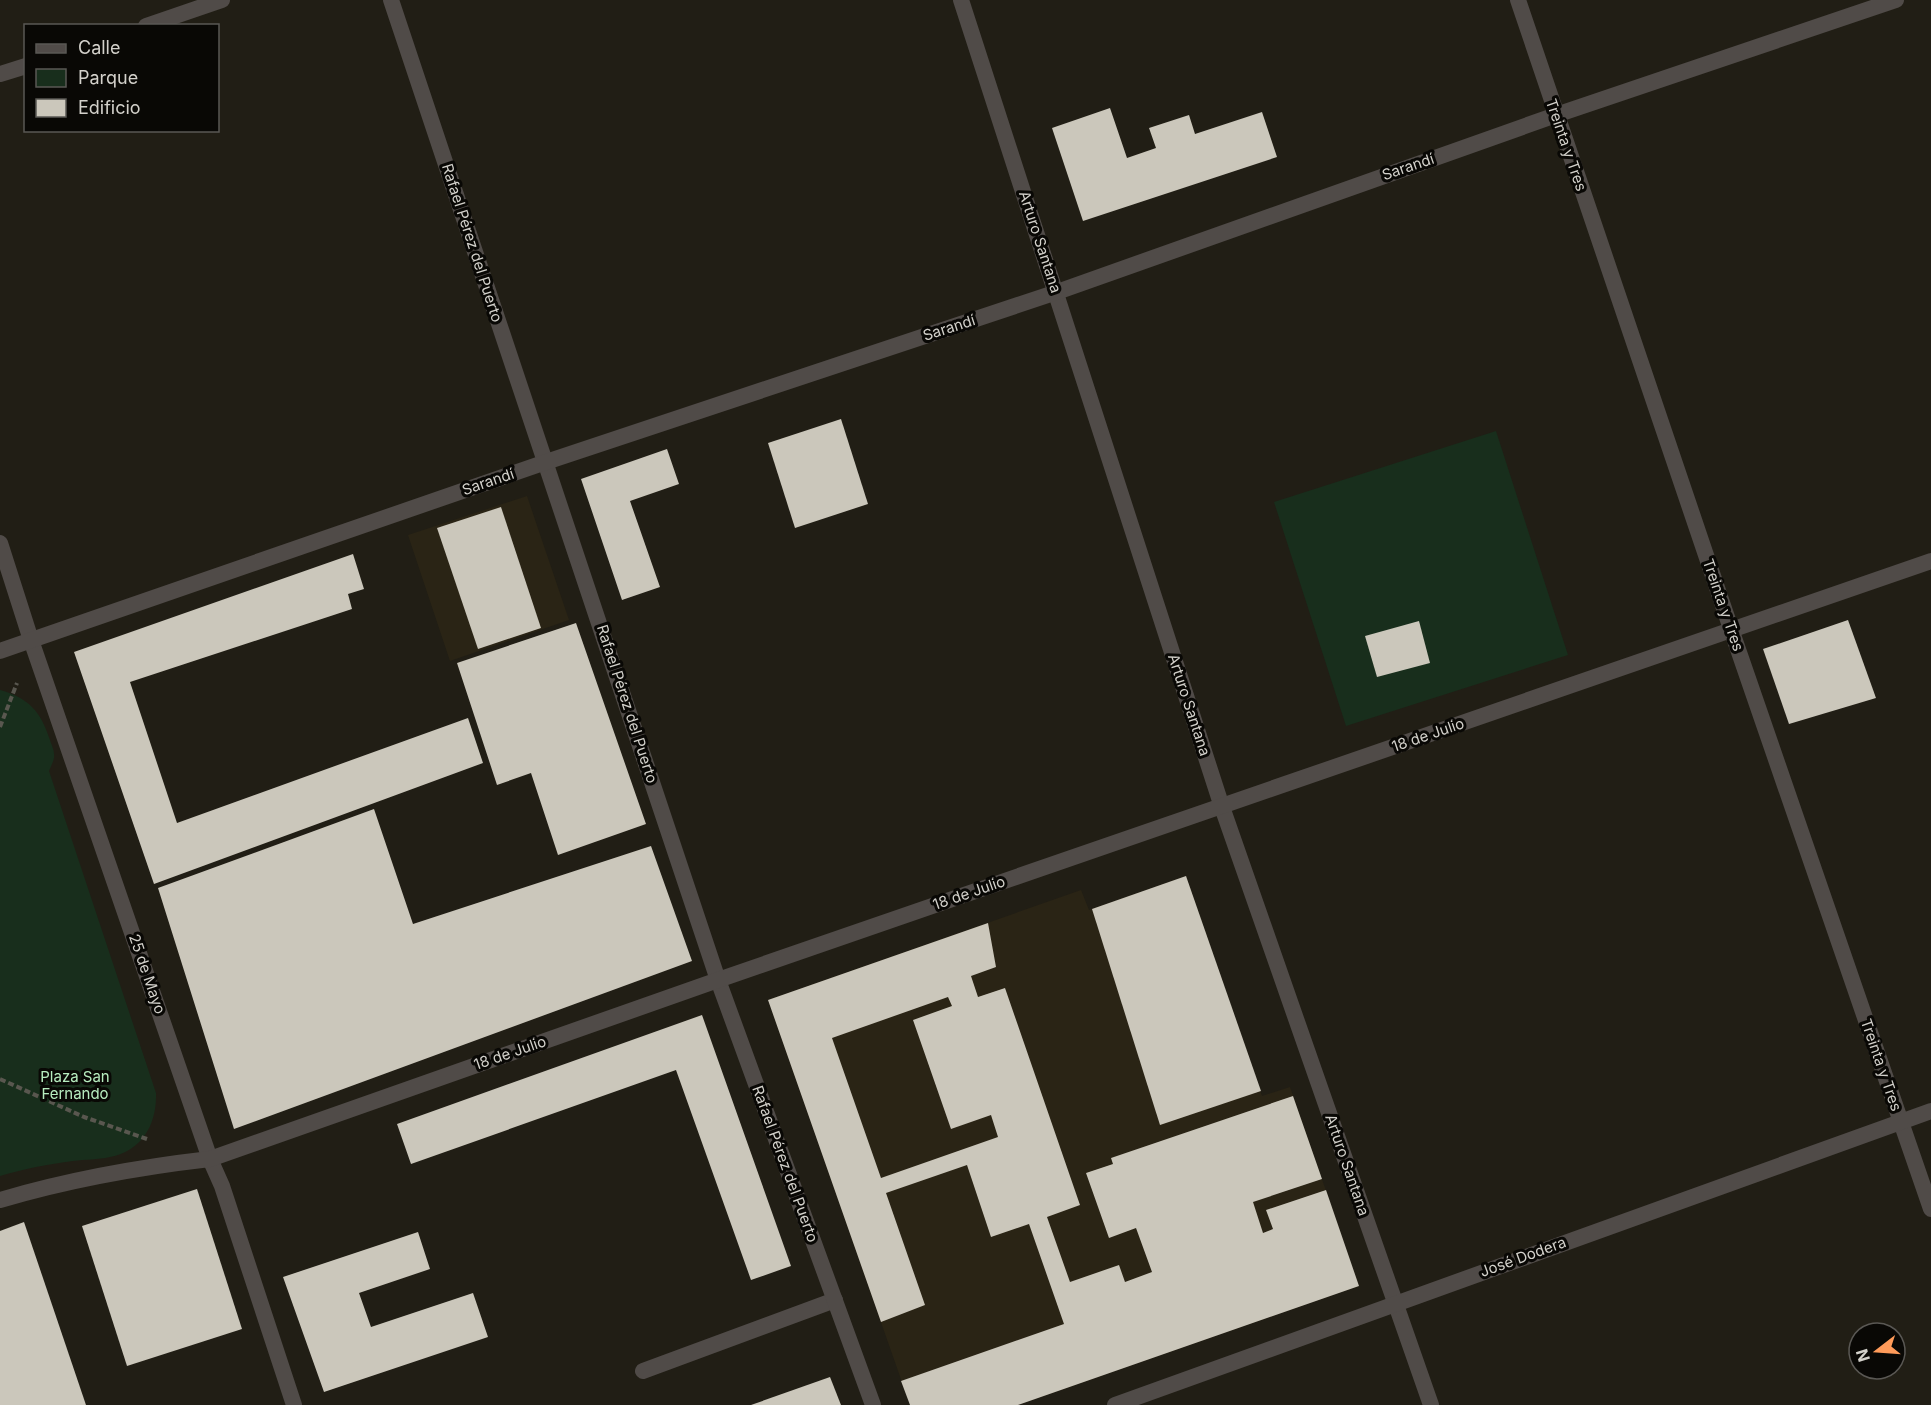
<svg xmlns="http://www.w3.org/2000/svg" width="1931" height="1405" viewBox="0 0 1931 1405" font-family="Inter,sans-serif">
<rect width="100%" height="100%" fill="#211e15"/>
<g fill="#2a2415">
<polygon points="527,496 569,620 450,661 408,535"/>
<polygon points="1186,876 1262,1096 1290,1087 1359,1286 1018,1405 910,1405 768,1000 1081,890 1089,910"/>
</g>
<g fill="#182e1c">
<polygon points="1496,431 1568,655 1346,726 1274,502"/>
<path d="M0 690C29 698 41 712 50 740 51 744 54 749 54 754 55 759 51 766 49 771L156 1093C157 1124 142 1151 110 1157 98 1160 85 1159 73 1161 49 1164 23 1169 0 1176Z"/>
</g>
<g fill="#cbc7bb" fill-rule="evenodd">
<polygon points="1110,108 1127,158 1156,148 1149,128 1189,115 1195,134 1262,112 1277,157 1083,221 1052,128"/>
<polygon points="841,419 868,504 795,528 768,443"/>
<polygon points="667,449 679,484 630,501 660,587 622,600 581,479"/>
<polygon points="501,507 541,628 478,649 437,528"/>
<polygon points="353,554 364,589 348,594 352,609 130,682 177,823 468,718 483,763 154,884 74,652"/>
<polygon points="1848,620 1876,698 1789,724 1763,649"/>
<polygon points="1419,621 1430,663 1377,677 1365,636"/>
<polygon points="576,623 646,824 558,855 531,773 497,785 457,663"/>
<polygon points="374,809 413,924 651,846 692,961 234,1129 158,888"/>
<polygon points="1186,876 1261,1091 1160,1125 1092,909"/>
<path d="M988 923 996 967 971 976 978 997 1005 988 1080 1205 1047 1217 1070 1282 1119 1265 1125 1282 1152 1272 1136 1228 1109 1238 1086 1173 1113 1164 1111 1158 1293 1096 1322 1179 1253 1202 1263 1233 1273 1229 1266 1210 1326 1190 1359 1286 1018 1405H910L901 1381 1064 1324 1029 1224 991 1237 967 1165 886 1193 925 1305 881 1322 768 1000ZM948 997 952 1006 913 1020 951 1129 991 1115 998 1137 881 1178 832 1038Z"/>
<polygon points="702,1015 791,1266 751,1280 676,1070 411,1164 397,1124"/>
<polygon points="197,1189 242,1329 127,1366 82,1226"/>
<polygon points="24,1222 86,1405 0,1405 0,1231"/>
<polygon points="418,1232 430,1269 359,1293 371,1327 473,1293 488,1337 324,1392 283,1277"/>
<polygon points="830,1377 841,1405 751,1405"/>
</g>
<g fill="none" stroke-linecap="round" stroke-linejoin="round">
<g stroke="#59574f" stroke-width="4" stroke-dasharray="6 3" stroke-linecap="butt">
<polyline points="0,727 17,683"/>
<polyline points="0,1079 84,1117 147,1139"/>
</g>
<polyline stroke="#504b48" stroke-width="16" points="643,1371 835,1300"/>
<g stroke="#504b48" stroke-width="16">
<polyline points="391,0 718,980 873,1405"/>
<polyline points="961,0 1222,807 1431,1405"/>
<polyline points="1518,0 1731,629 1931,1209"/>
<polyline points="146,26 222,0"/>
<polyline points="0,74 26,66"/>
<polyline points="0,543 31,640 210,1159 222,1186 294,1405"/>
<path d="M0 1200C68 1180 140 1167 210 1159L718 980 1931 561"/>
</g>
<g stroke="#504b48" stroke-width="16">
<polyline points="0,651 546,462 1057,292 1556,115 1896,0"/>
<polyline points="1115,1405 1931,1111"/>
</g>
</g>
<g text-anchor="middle" stroke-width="6" stroke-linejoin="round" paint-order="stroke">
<g font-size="15" fill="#d3d1cb" stroke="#090805">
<text transform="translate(1566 145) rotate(71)" y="5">Treinta y Tres</text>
<text transform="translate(1408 167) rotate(-19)" y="5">Sarandí</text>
<text transform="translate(1040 242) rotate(72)" y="5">Arturo Santana</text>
<text transform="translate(472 243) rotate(72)" y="5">Rafael Pérez del Puerto</text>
<text transform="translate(949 328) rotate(-18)" y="5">Sarandí</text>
<text transform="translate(488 482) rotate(-19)" y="5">Sarandí</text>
<text transform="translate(1723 605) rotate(71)" y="5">Treinta y Tres</text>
<text transform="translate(627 704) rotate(72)" y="5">Rafael Pérez del Puerto</text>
<text transform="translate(1189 705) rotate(72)" y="5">Arturo Santana</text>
<text transform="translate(1428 735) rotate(-19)" y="5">18 de Julio</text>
<text transform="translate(969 893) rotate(-19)" y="5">18 de Julio</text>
<text transform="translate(147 974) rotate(71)" y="5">25 de Mayo</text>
<text transform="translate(510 1053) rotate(-19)" y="5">18 de Julio</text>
<text transform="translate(1881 1065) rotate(71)" y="5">Treinta y Tres</text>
<text transform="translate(785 1164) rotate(70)" y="5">Rafael Pérez del Puerto</text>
<text transform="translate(1347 1165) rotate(71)" y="5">Arturo Santana</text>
<text transform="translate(1523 1257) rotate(-20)" y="5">José Dodera</text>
</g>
<g font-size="15" fill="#b7ecbf" stroke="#090805">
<text x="75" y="1082">Plaza San<tspan x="75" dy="17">Fernando</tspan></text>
</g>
</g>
<rect x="24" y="24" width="195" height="108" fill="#090805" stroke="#5a5854" stroke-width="1.5"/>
<rect x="36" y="44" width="30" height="9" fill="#504b48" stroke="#5a5854" stroke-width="1.5"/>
<text x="78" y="54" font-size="18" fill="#d3d1cb">Calle</text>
<rect x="36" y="69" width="30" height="18" fill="#182e1c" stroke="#5a5854" stroke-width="1.5"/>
<text x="78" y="84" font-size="18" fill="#d3d1cb">Parque</text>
<rect x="36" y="99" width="30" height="18" fill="#cbc7bb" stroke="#5a5854" stroke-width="1.5"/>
<text x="78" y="114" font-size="18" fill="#d3d1cb">Edificio</text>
<g transform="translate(1877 1351) rotate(253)"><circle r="28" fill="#090805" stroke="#5a5854" stroke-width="1.5"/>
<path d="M0-4.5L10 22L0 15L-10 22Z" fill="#ff9b5a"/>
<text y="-9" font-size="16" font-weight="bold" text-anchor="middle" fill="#d3d1cb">N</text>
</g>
</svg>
